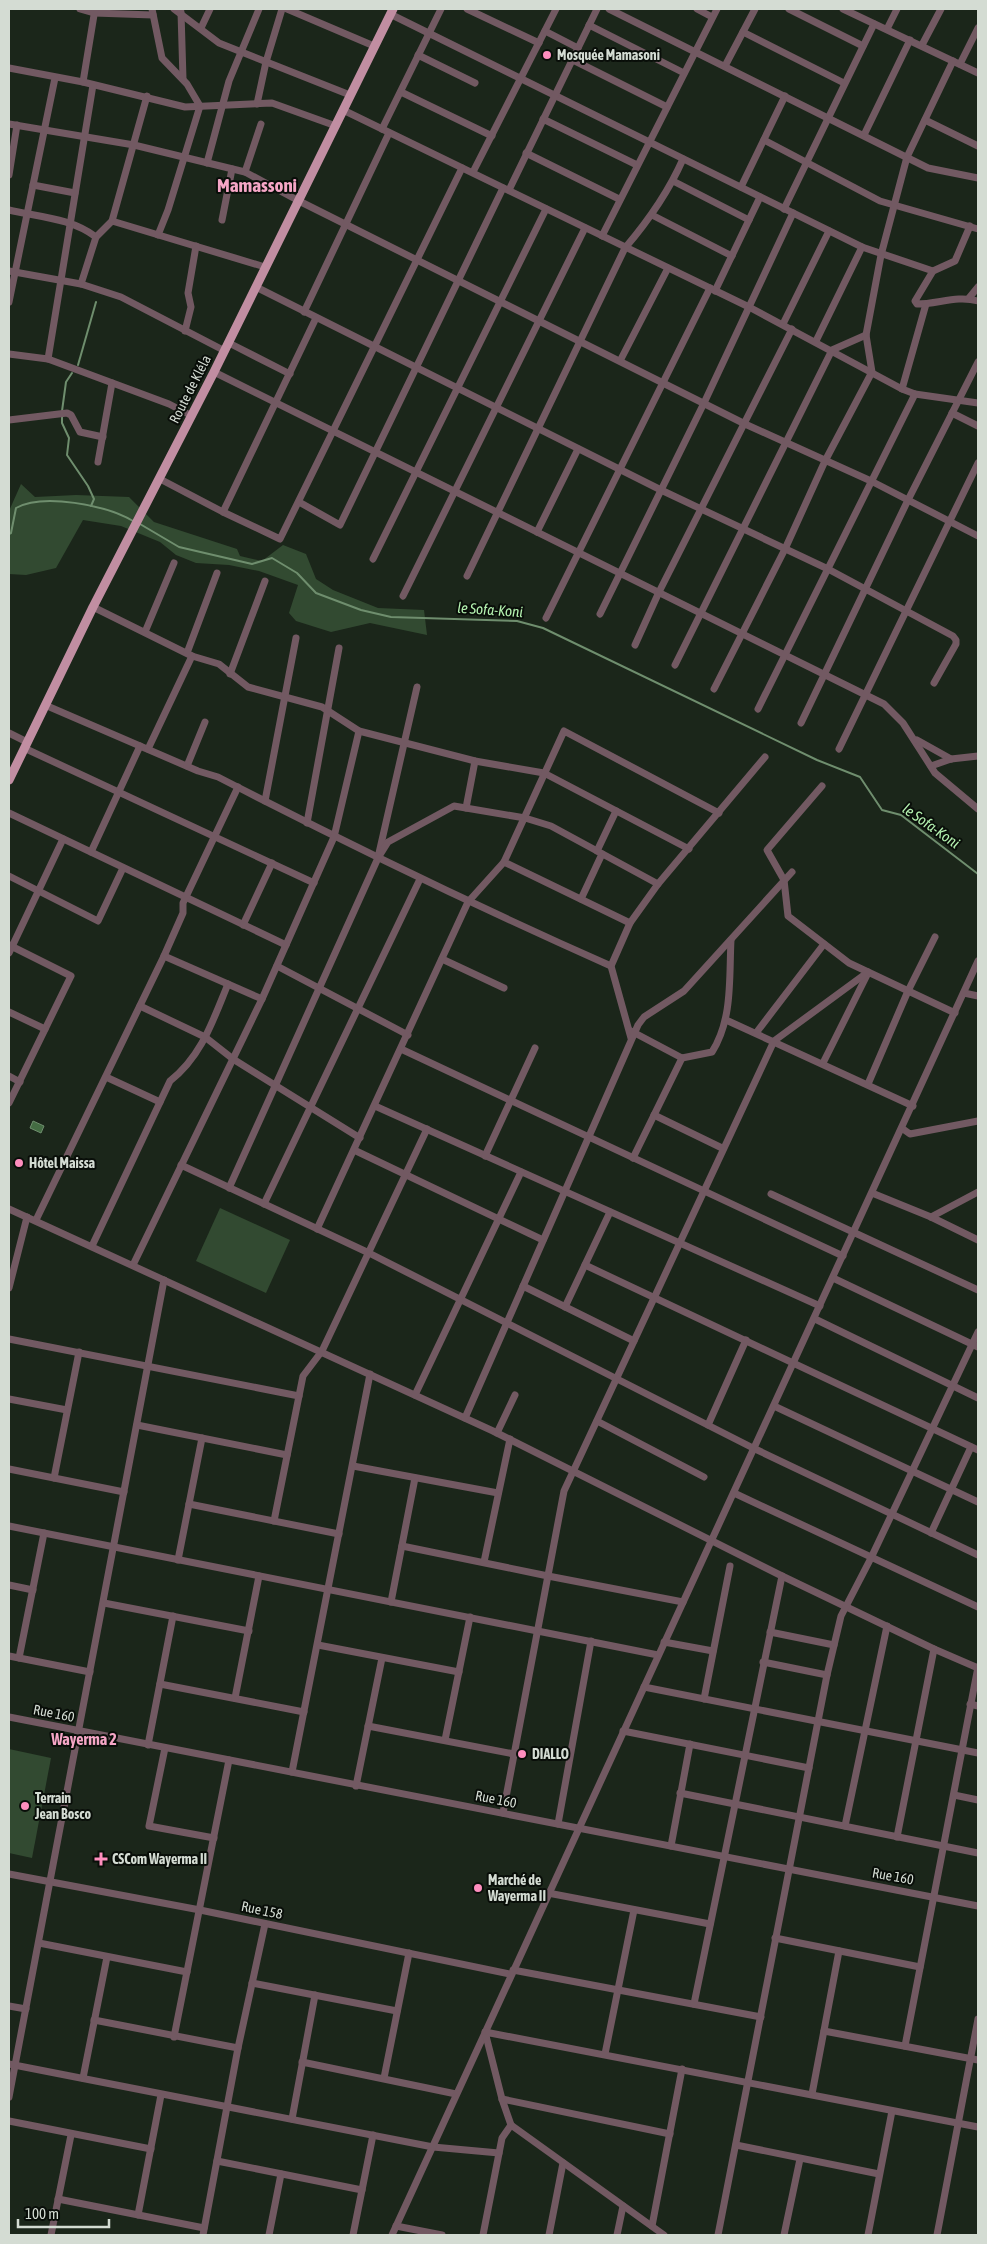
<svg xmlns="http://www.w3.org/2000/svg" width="987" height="2244" viewBox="0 0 987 2244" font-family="'Asap Condensed',sans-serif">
<rect width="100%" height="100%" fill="#1b261a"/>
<g fill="#324a31">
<polygon points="21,484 35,497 76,495 129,497 154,522 237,549 240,556 262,561 283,545 306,554 316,579 333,590 378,608 424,610 427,635 370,623 331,632 296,621 289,613 298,585 259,571 229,565 196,563 176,555 160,542 121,526 83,520 56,568 26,575 9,574 9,511"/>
<polygon points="220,1208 290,1240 266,1293 196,1261"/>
<polygon points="9,1749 51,1758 32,1858 9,1853"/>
</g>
<polygon fill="#446c43" stroke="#6f8e6e" points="33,1121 44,1126 41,1133 30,1128"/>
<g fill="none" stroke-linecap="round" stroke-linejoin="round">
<g stroke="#6f8e6e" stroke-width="2">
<polyline points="78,365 96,302"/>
<polyline points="62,411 66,382 72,373"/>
<polyline points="62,416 62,423 69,438 67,455 88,486 94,499 91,506"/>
<polyline points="140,524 179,547 252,564 272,558 297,573 316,593 361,610 391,617 517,621 543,628 817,760 860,777 882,810 901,815 978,874"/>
<path d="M9 534 11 533 16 508C43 493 106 505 133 521"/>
</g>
<g stroke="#725962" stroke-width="7">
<polyline points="80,9 94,13 153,15"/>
<polyline points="152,9 162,58 187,84 200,106 168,210 158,235"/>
<polyline points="174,9 219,43 350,95"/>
<polyline points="287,9 374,46"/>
<polyline points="467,9 539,43"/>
<polyline points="609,9 928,168 978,178"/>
<polyline points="697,9 712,17"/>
<polyline points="789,9 863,46"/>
<polyline points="843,9 978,73"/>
<polyline points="181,12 183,79"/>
<polyline points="390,14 862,247 933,271"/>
<polyline points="589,25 684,73"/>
<polyline points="201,28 210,9"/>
<polyline points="887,29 897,9"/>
<polyline points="545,31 578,48"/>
<polyline points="743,32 844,83"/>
<polyline points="922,45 941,9"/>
<polyline points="418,55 475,83"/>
<polyline points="573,60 667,107"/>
<polyline points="960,64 978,28"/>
<polyline points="725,66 755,9"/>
<polyline points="9,68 83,82 185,107 272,103 336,126"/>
<polyline points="83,82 95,9"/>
<polyline points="401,92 492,136"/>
<polyline points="257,104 266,62 282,9"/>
<polyline points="343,110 749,307 902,389 915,394 978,403"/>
<polyline points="543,119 637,165"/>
<polyline points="925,120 978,146"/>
<polyline points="9,124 134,145 245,172 299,201 745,424 871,481 978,536"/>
<polyline points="382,129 441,9"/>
<polyline points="864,135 910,40"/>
<polyline points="764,140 880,201 978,229"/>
<polyline points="526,153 619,199"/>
<polyline points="207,163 229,81 259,9"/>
<polyline points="245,172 261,124"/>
<polyline points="473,172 556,9"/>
<polyline points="9,175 17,125"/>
<polyline points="673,181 749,220"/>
<polyline points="33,185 75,193"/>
<polyline points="741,187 785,96"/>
<polyline points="509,190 597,9"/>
<polyline points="784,209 874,24"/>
<path d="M9 210C39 217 71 218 96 237"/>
<polyline points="652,215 732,256"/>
<polyline points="222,220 232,169"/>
<polyline points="112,221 265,267"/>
<path d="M970 226 955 261 933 271 915 301 917 304C938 304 957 295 978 301"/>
<polyline points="602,236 717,9"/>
<polyline points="9,271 81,284 121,297 225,351"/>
<polyline points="81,284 96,237 112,221 147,96"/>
<polyline points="256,287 661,490 828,569 953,636 956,640 956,644 934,683"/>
<polyline points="715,291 760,197"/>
<polyline points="969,298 978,287"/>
<polyline points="9,302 55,78"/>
<polyline points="304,312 389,133"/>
<polyline points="783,324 829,231"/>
<polyline points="185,331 191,307 188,293 196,246"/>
<polyline points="816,341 862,247"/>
<polyline points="229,343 290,374"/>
<polyline points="9,354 48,359 169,404 192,416"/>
<polyline points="48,359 93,85"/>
<polyline points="620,361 668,268"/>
<polyline points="214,372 884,704 903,723 935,773 978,809"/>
<polyline points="902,389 926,304"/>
<polyline points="952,413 978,426"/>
<polyline points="9,420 67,413 71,415 80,432 103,437"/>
<polyline points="98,462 112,383"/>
<polyline points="160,479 223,512 280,539 462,168"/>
<polyline points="299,502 340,525 503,188"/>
<polyline points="223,512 316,318"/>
<polyline points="537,532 578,449"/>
<polyline points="373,559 546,209"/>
<path d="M467 576 625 248C649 220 668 193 683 159"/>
<polyline points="403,596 585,228"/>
<polyline points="93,607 192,656 219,664 248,687 322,707 359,731 475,761 544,773 689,849"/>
<polyline points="600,614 704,403 793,213"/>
<polyline points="546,618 710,288"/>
<polyline points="145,632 174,563"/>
<polyline points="635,645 659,592 792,329"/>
<polyline points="187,653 217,573"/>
<polyline points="675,665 832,350 866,335"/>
<polyline points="230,674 265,581"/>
<polyline points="714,689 785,549 825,461 872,372 866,335 881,255 907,157 953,61"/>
<path d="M45 705 198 771 218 777C348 844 478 907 611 966"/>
<polyline points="758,709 915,394"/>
<polyline points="801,723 908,500 978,362"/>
<polyline points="9,733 27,742"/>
<polyline points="917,740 951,759"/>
<polyline points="24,748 314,883"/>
<polyline points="148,749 192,656"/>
<polyline points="839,749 978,463"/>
<polyline points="187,766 205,722"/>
<polyline points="931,766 951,759 978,756"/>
<polyline points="822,786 767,850 784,880 788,916 849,963 955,1013"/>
<polyline points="265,801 296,638"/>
<polyline points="466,808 475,761"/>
<polyline points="9,813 286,945"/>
<polyline points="307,823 339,648"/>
<polyline points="597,851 616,811"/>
<polyline points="91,852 140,746"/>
<polyline points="379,853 417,687"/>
<polyline points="9,876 98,921 123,868"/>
<polyline points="581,899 602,854"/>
<polyline points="630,923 504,862 564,731 719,813"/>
<polyline points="243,925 272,863"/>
<polyline points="9,945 71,976 9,1103"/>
<polyline points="9,953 63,839"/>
<polyline points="164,956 262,999"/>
<polyline points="442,959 504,988"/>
<polyline points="277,966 408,1035"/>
<polyline points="964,993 978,996"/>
<polyline points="140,1006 205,1037 233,1059 360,1138"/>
<polyline points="9,1012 45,1029"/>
<polyline points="726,1020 913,1106"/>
<path d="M631 1031 682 1058 712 1052C733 1019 729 977 731 940"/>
<polyline points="756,1033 824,944"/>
<polyline points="631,1038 611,966 630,923 658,884 765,757"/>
<polyline points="401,1049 843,1256"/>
<polyline points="823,1063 867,975"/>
<polyline points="9,1076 20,1082"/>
<polyline points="106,1077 160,1102"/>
<polyline points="868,1084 908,991 935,937"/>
<polyline points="375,1106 820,1306"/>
<polyline points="654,1115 722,1148"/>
<polyline points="903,1129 910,1134 978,1121"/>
<polyline points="354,1150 543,1240"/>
<polyline points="485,1156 535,1048"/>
<polyline points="633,1158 682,1058"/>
<polyline points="181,1165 369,1253 753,1448 978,1555"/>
<polyline points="229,1188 378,858 388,842 454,806 525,818 551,826 658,884"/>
<polyline points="872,1193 931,1217 978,1240"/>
<polyline points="771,1194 978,1290"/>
<polyline points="264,1204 420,879"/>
<polyline points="9,1209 493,1431 782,1576 934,1649 978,1668"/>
<polyline points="931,1217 978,1192"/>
<polyline points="36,1220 164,956 183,913 183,903 238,787"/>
<polyline points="317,1229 468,902 504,862"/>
<path d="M92 1246 170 1081C202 1056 213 1020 228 984"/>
<polyline points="133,1265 262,999 334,837 359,731"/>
<polyline points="585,1265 978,1450"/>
<polyline points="833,1278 978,1347"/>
<polyline points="523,1286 634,1341"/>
<polyline points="9,1288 27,1217"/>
<polyline points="565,1307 610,1212"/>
<polyline points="815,1319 978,1398"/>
<polyline points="9,1339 299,1396"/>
<polyline points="415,1395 521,1172"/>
<polyline points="9,1399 67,1410"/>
<polyline points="774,1406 978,1502"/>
<polyline points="465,1418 638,1025 644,1017 684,991 792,872"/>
<polyline points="597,1421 704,1477"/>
<polyline points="137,1425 287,1455"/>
<polyline points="708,1425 746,1340"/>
<polyline points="497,1433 515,1395"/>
<polyline points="353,1466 498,1493"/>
<polyline points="9,1469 124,1492"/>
<polyline points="54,1478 79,1352"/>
<polyline points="734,1493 978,1607"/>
<polyline points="189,1504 339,1534"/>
<polyline points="274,1521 303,1376 322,1351 427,1129"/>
<polyline points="9,1526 658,1655"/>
<polyline points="931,1533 971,1447"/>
<polyline points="402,1546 548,1576 683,1602"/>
<polyline points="178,1560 202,1438"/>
<polyline points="484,1562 510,1439"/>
<polyline points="9,1585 33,1590"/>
<polyline points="391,1602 415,1478"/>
<polyline points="104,1603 249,1631"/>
<polyline points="770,1632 834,1645"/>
<polyline points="664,1642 713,1651"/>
<polyline points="318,1645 459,1672"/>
<polyline points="9,1656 90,1672"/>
<polyline points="19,1658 44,1533"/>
<polyline points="763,1662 827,1675"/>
<polyline points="160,1684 304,1712"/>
<polyline points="644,1687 978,1753"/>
<polyline points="235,1698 259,1576"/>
<polyline points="704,1699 730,1566"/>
<polyline points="970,1704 978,1706"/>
<polyline points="9,1717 978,1906"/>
<polyline points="368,1726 514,1754"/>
<polyline points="623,1731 809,1768"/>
<polyline points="445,1740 470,1617"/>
<polyline points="148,1745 173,1616"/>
<polyline points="165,1748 149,1826 214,1838"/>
<polyline points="292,1772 370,1374"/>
<polyline points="356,1786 382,1658"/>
<polyline points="680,1793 978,1853"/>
<polyline points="954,1795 978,1800"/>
<polyline points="503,1813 564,1491 774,1041 868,972"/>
<polyline points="558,1824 591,1641"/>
<polyline points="845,1826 887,1626"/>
<polyline points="897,1837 934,1649"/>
<polyline points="671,1846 690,1744"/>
<polyline points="9,1874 200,1910 510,1974"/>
<polyline points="548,1893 710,1924"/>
<polyline points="775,1938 920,1967"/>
<polyline points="39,1943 187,1972"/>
<polyline points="513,1970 761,2017"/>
<polyline points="252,1983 397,2011"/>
<polyline points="694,2004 782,1576"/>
<polyline points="9,2006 26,2009"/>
<polyline points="94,2020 238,2048"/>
<polyline points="824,2031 978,2060"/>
<polyline points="174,2037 229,1760"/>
<polyline points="905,2046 978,1667"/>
<polyline points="605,2054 634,1910"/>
<polyline points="302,2062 456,2094"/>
<polyline points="9,2064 433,2147 499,2153"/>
<polyline points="83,2078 107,1957"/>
<polyline points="384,2078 409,1953"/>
<polyline points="812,2094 839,1951"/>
<polyline points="9,2097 164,1280"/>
<polyline points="502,2099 670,2134"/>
<polyline points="292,2119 315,1995"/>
<polyline points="9,2121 151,2149"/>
<polyline points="736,2145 879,2174"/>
<polyline points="217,2161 362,2190"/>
<polyline points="58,2199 204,2228"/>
<polyline points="138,2215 161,2095"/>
<polyline points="396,2226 442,2235"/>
<polyline points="652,2226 682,2069"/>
<polyline points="51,2235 71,2135"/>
<polyline points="203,2235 238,2048 265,1924"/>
<polyline points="269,2235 281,2174"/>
<polyline points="353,2235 373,2135"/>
<polyline points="392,2235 978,961"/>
<polyline points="483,2235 502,2138 511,2125"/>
<polyline points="549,2235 563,2163"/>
<polyline points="617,2235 623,2206"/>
<polyline points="664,2235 511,2125 502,2099 485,2032 978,2127"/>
<polyline points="718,2235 827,1675 841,1616 871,1558 978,1332"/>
<polyline points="784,2235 800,2159"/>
<polyline points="868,2235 892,2111"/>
<polyline points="937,2235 978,2019"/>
</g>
<polyline stroke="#c18ea2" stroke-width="9" points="9,780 93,607 214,372 393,9"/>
</g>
<g fill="#fe8ebe" stroke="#090e09" stroke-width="2">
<circle cx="547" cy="55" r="5"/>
<circle cx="19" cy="1163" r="5"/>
<circle cx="522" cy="1754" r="5"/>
<circle cx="25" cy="1806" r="5"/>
<path d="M98.5 1851.5h5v5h5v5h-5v5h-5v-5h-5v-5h5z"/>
<circle cx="478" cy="1888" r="5"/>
</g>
<g text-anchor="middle" stroke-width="4" stroke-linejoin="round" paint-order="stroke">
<g font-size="14" font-weight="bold" fill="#d4dcd3" stroke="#090e09" text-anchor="start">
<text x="557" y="60">Mosquée Mamasoni</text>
<text x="29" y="1168">Hôtel Maissa</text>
<text x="532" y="1759">DIALLO</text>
<text x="35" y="1803">Terrain<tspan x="35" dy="16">Jean Bosco</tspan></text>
<text x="112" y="1864">CSCom Wayerma II</text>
<text x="488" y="1885">Marché de<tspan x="488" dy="16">Wayerma II</tspan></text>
</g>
<g font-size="14" fill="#d4dcd3" stroke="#090e09">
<text transform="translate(190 389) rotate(-63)" y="5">Route de Kléla</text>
<text transform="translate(54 1713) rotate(11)" y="5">Rue 160</text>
<text transform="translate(496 1799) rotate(11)" y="5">Rue 160</text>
<text transform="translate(893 1876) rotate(10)" y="5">Rue 160</text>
<text transform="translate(262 1910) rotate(12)" y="5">Rue 158</text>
</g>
<g font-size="15" font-style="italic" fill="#b5f3b1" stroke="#090e09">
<text transform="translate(490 610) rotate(4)" y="5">le Sofa-Koni</text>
<text transform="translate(931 826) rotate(35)" y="5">le Sofa-Koni</text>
</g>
<g font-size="16" font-weight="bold" fill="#f5a6c6" stroke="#090e09">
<text x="84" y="1745">Wayerma 2</text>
</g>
<g font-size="19" font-weight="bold" fill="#f5a6c6" stroke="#090e09">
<text x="257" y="192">Mamassoni</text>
</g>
</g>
<rect width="987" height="2244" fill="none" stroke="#d4dcd3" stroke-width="20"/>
<path d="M18 2219v8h91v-8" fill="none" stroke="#d4dcd3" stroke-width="2.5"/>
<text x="25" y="2219" font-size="15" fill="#d4dcd3" stroke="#090e09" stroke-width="4" paint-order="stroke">100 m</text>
</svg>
